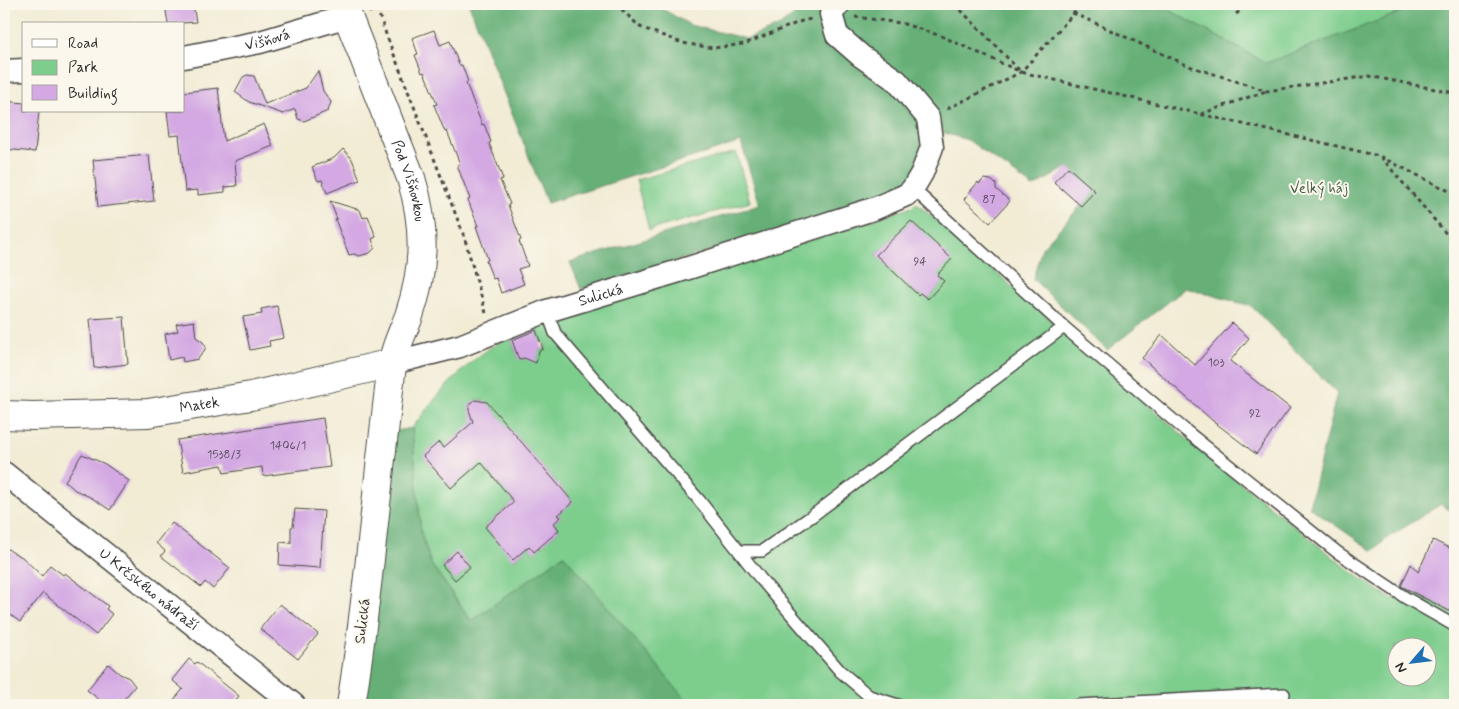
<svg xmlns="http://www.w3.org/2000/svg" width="1459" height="709" viewBox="0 0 1459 709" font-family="Mynerve,sans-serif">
<rect width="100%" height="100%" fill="#fbf7ec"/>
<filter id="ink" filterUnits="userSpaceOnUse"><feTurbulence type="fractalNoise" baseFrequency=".02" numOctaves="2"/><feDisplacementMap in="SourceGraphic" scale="10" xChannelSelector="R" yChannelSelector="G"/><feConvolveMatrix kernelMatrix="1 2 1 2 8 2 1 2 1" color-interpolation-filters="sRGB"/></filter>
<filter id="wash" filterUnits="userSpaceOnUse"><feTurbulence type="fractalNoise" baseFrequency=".0096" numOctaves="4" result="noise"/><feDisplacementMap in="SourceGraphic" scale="20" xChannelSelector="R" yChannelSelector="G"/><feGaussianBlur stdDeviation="1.12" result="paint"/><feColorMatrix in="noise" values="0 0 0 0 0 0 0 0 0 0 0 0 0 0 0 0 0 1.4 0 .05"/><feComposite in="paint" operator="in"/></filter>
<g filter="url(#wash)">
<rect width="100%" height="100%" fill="#f2ecd5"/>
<g fill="#7dcd8d" stroke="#547c5c" fill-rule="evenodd">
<polygon points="1158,4 1423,4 1266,63"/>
<polygon points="736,152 750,202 649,230 636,180"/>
<path d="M916 203 1209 458 1353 573 1393 600 1401 587 1455 614V705H690L564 555 472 621 431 564 421 533 412 428C434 399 460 368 490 348 499 342 509 337 518 332L519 336 514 338 512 342 519 359 526 357 537 360V352L544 349 546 346 544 342H541L536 330 531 327 806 242 912 207ZM911 221 924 234 937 275 944 281 928 299 920 293 918 295 876 255ZM475 400H482L491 407 573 502 558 515 561 517 554 523 559 530 534 552 529 546 514 560 485 527 524 493 505 491 490 474V454L451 488 423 456 438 442 443 448 475 421 472 417 469 407ZM457 552 470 567 455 580 442 565ZM1396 646H1426V676H1396Z"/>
</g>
<g fill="#66b078" stroke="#486e52">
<polygon points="469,4 654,4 690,25 747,39 780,26 808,4 1158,4 1266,63 1423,4 1455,4 1455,514 1441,504 1386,539 1373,551 1309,507 1337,393 1251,306 1186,288 1107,350 1033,279 1042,248 1094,191 1068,167 1033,187 968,140 941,132 923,140 914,174 889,199 581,289 570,262 760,205 741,142 547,203"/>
<polygon points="412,428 421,533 431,564 471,621 564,555 690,705 362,705 396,431"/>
</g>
<g id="blocks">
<g fill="#d3a8e3">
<polygon points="165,4 193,4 196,22 168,24"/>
<polygon points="434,30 440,45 450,41 459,65 462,65 468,82 466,83 482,125 484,124 491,142 489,143 503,179 500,180 510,204 508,205 521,240 519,241 528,266 518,269 524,284 501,293 496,278 493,279 486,261 488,260 476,226 478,226 468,200 470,199 457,165 460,164 447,131 445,132 434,105 437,104 424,72 422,73 415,55 418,54 412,38"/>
<polygon points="318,71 323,91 331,102 328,111 304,121 298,119 295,109 283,114 249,102 235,92 243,77 247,75 254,76 265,104 306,88"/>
<polygon points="218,88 224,141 264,124 273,146 235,161 237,186 225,187 225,192 198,195 198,190 185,191 179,135 170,136 167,111 184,111 184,92"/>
<polygon points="4,101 24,103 24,111 39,111 35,152 4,149"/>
<polygon points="343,149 352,159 360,180 327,193 322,180 318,181 312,167 334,158"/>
<polygon points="149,155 154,201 98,207 93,160"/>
<polygon points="1068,167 1095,191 1081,206 1054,182"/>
<polygon points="984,179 991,180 996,184 996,189 1010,201 990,223 964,199 978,182 979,184"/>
<polygon points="330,201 360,210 363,218 368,216 376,237 372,239 375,248 370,253 359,256 354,254 349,255 335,219 337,219"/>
<polygon points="911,221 952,259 937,275 944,281 928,299 920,293 918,295 876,255"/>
<polygon points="277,306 284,338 269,341 270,346 250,350 243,317 262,314 261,309"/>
<polygon points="124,317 128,364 94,368 90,319"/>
<polygon points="194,321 196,337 203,342 206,347 204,351 198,359 183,362 182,357 169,360 165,334 178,331 176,324"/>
<polygon points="1232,323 1249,338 1230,361 1290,408 1256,454 1213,421 1142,358 1162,335 1195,365"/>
<polygon points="536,330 543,349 539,351 536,363 524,358 519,360 512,340"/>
<polygon points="475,400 487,402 573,502 558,515 561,517 554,523 559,530 534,552 529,546 513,560 485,527 514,502 481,462 451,488 423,456 439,442 443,448 473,422 469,410 469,405"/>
<polygon points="323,418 330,467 263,476 262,467 224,473 222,465 183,472 177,440"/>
<polygon points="82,454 105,464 129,481 110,510 92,498 75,490 65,481"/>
<polygon points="295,509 324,511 320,568 279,565 280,542 291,543 291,527 293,527"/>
<polygon points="172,523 230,568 213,589 205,582 201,587 161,556 165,551 156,543"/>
<polygon points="1433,540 1455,551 1455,614 1401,586 1411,564 1418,572"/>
<polygon points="4,546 12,552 22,557 42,576 50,565 63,575 65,573 108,606 106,609 112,614 96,635 43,593 20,622 4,610"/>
<polygon points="457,551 470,567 455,580 442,565"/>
<polygon points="280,604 318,634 298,659 260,629"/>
<polygon points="189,659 195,664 197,662 239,696 232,705 170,705 183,689 172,680"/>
<polygon points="108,664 120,674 129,678 135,686 119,705 106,705 87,690"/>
</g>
</g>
</g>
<g filter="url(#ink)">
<use href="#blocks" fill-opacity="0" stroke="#494844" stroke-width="1"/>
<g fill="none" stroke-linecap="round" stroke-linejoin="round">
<defs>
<g id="service">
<polyline points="912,190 922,197 1064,327 1185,430 1337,552 1406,598 1455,626"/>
<polyline points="547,311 555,333 699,500 760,578 840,671 869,696 898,705"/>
<polyline points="740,551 762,551 812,516 1064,327"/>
<polyline points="1079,705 1284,694"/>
</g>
<g id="minor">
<path id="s1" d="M184 57 260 42 348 16"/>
<polyline points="4,71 24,70"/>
<path id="s2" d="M392 363 460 346 547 311 679 271 876 208 906 195 912 190 922 173 932 147 928 118 897 81 861 56 837 35 831 14 839 4"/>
<path id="s3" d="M4 473 294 705"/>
</g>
<g id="tertiary">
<path id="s4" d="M343 4 411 178C426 226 425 269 409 316 403 332 394 349 392 366 377 479 369 593 351 705"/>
<path id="s5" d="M4 415 33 416 148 413 251 396 392 363"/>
</g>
</defs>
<use href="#service" stroke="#494844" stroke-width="14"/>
<use href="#minor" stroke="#494844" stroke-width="25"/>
<use href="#tertiary" stroke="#494844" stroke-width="30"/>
<g stroke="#494844" stroke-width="3" stroke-dasharray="4 4" stroke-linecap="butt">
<polyline points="616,4 640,27 682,43 713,48 744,44 802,21 811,19"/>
<polyline points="955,4 1021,72 1379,156 1455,194"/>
<polyline points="369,12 377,9 386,34 464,236 486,313"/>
<polyline points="1073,13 1189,66 1267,91 1369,76 1455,93"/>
<polyline points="1236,14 1249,4"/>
<polyline points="855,17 901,23 941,36 1019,71"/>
<polyline points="947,109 1021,72 1082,4"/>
<polyline points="1201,114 1266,91"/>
<polyline points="1381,157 1455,244"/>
</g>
<use href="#service" stroke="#fff" stroke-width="11"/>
<use href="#minor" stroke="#fff" stroke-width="22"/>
<use href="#tertiary" stroke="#fff" stroke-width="28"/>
</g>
</g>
<g text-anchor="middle" stroke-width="4" stroke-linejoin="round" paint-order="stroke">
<g font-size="12" fill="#554a59">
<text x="989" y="203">87</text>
<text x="920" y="265">94</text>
<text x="1216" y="366">103</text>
<text x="1255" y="417">92</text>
<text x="288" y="449">1406/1</text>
<text x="224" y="458">1538/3</text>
</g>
<g font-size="15" fill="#2b2b2b" stroke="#fbf7ec">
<text dy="5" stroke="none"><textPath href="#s1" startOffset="85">Višňová</textPath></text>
<text dy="5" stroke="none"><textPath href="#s4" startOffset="189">Pod Višňovkou</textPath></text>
<text dy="5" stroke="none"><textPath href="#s2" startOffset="220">Sulická</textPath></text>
<text dy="5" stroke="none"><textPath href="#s5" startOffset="196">Matek</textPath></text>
<text dy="5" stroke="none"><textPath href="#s3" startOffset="186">U Krčského nádraží</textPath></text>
<text transform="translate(362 621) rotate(-83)" y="5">Sulická</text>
</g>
<g font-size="15" fill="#445c48" stroke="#fbf7ec">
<text x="1319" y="193">Velký háj</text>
</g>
</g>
<rect width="1459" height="709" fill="none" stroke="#fbf7ec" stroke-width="20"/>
<rect x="22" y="22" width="162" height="90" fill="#fbf7ec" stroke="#a8a59f"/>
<rect x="32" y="39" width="25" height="8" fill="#ffffff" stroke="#a8a59f"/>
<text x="68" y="48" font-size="15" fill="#2b2b2b">Road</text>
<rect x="32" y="60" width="25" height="15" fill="#7dcd8d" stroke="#a8a59f"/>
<text x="68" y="72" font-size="15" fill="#2b2b2b">Park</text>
<rect x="32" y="85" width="25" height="15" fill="#d3a8e3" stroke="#a8a59f"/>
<text x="68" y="98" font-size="15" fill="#2b2b2b">Building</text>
<g transform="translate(1412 662) rotate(242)"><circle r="24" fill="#fbf7ec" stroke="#a8a59f"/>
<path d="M0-4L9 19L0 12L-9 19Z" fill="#1f6fb2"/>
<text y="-8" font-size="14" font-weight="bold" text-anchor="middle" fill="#2b2b2b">N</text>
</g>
</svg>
